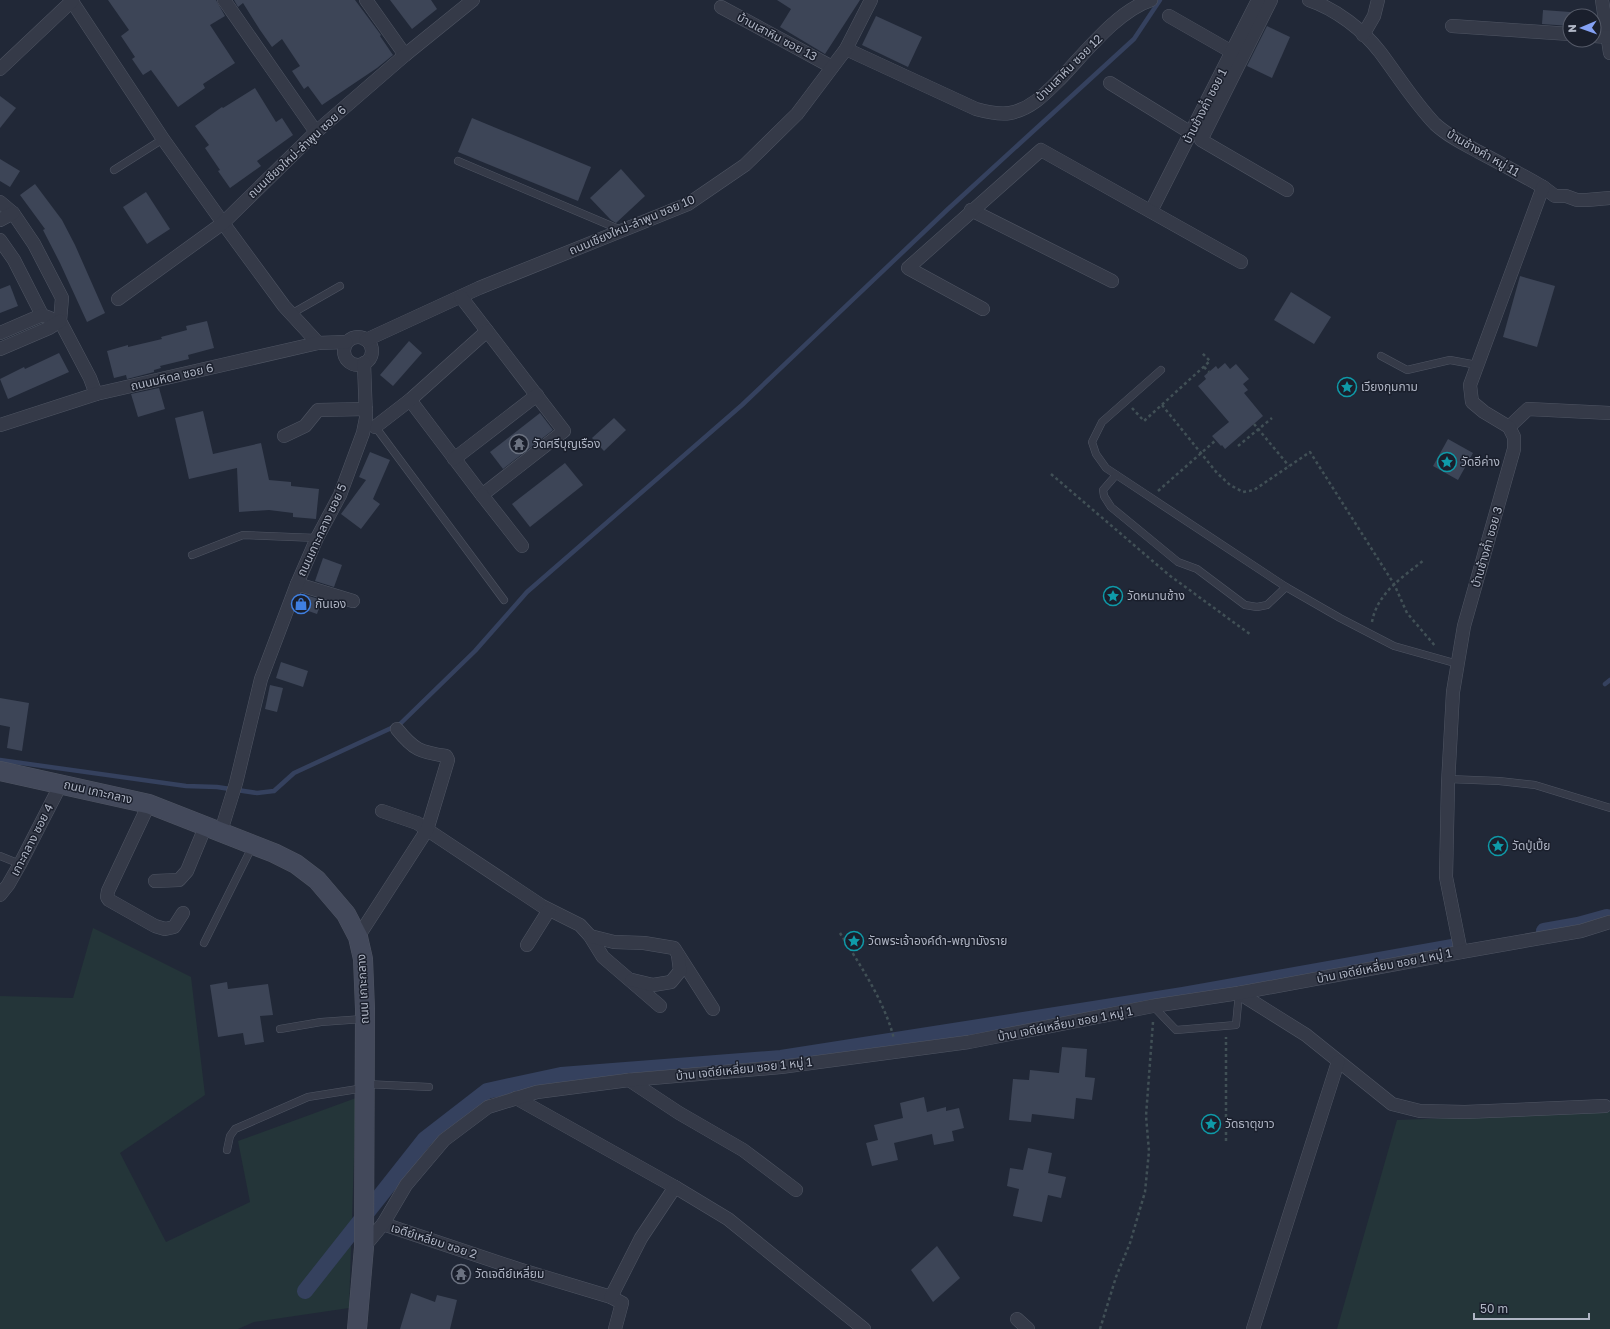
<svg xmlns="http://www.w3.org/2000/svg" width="1610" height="1329" viewBox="0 0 1610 1329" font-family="'Golos Text','Noto Sans Thai',sans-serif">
<rect width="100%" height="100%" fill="#212837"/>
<g fill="#243539">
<polygon points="93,928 191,977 205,1095 120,1153 166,1242 250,1202 238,1141 356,1098 349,1308 254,1322 238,1329 0,1329 0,996 73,998"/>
<polygon points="1610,1112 1610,1329 1337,1329 1397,1120"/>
</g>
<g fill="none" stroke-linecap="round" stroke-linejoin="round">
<g stroke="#35415e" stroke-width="4.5">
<polyline points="1605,684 1610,680"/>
<polyline points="0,760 186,786 217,787 257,793 274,791 294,773 400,724 475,651 527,592 742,405 947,210 1134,39 1160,0"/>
</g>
<g stroke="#35415e" stroke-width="16">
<polyline points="1544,931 1578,925 1607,917"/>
<polyline points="305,1291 425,1139 487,1091 561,1075 781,1058 1183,995 1458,946"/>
</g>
</g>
<g fill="#3d4557">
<polygon points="108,0 216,0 225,16 210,25 235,63 203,84 205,88 178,107 151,70 143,75 132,59 135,57 121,36 129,30"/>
<polygon points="234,0 355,0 381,35 380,36 393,55 377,68 322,105 308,86 304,89 292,71 300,66 282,39 272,47 260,30 243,3 238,7"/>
<polygon points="390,0 431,0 437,9 412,29"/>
<polygon points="777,0 860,0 825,54 780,27 791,9"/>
<polygon points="1543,10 1570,12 1570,26 1542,24"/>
<polygon points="876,16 922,37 908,67 862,45"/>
<polygon points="1267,26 1290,37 1272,78 1247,66"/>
<polygon points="255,88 276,122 282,118 293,135 257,161 261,166 230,188 218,171 220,170 205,148 209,145 195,126 222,107 223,108"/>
<polygon points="0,96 16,108 0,128"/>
<polygon points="472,118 591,167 578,201 458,152"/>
<polygon points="0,159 20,171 10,187 0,181"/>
<polygon points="621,169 645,196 616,223 611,220 590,198"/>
<polygon points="35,184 62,220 75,245 105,313 87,322 60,263 43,230 45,229 20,195"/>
<polygon points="146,192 170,229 147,244 123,207"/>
<polygon points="1520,276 1555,286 1537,347 1503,337"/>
<polygon points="10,285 18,306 0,313 0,289"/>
<polygon points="1291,292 1331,317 1314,344 1274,320"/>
<polygon points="207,321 214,348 188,355 189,359 160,366 161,368 154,370 154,372 127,379 126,375 114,378 107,351 128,345 128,347 162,339 161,337 187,330 186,326"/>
<polygon points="409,341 422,353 393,386 380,375"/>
<polygon points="59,353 69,372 8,399 0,379 24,367 25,369"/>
<polygon points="1225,363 1230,369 1236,364 1249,379 1243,384 1248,390 1244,393 1263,416 1225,449 1222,445 1221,446 1212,436 1229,422 1198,386 1206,379 1204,376 1216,366 1218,369"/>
<polygon points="159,388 165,409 138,417 131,394"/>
<polygon points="203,411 213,454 261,443 269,480 291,482 291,486 319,489 316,519 293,517 293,513 269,510 239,512 237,468 189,479 175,418"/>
<polygon points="540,413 553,430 503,469 490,452"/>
<polygon points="614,418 626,430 604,451 592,438"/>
<polygon points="1448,439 1473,453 1458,480 1433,466"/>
<polygon points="370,452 390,460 373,499 380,504 361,529 341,514 366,480 359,477"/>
<polygon points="565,463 583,485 530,527 512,504"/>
<polygon points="323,558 342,565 334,587 315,581"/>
<polygon points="302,594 322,600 317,614 297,607"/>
<polygon points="281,662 308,671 303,687 276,678"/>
<polygon points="270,685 283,688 277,712 265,709"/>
<polygon points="0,698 29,703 22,751 7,748 10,727 0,725"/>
<polygon points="227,982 228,989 268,984 273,1015 260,1016 264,1042 245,1045 243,1033 218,1037 210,985"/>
<polygon points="1062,1047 1087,1049 1085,1077 1095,1078 1092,1100 1076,1098 1074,1119 1032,1114 1031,1122 1009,1120 1013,1079 1029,1080 1030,1070 1059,1073"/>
<polygon points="924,1097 927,1112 946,1107 946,1111 959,1108 964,1128 952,1131 954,1141 934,1145 932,1134 894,1143 898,1160 872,1166 866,1143 878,1140 874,1125 903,1118 900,1103"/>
<polygon points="1028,1148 1052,1153 1048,1173 1066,1177 1061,1198 1048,1195 1042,1222 1013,1216 1019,1189 1007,1186 1010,1168 1023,1170"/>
<polygon points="937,1246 960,1278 933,1302 911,1270"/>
<polygon points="411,1293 435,1302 437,1295 457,1300 450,1329 400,1329"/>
</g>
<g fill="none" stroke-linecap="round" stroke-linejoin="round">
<defs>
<g id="lane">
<polyline points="458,161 621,230"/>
<polyline points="114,170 163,139"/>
<polyline points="291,314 340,286"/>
<polyline points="1381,356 1407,370 1450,360 1477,365"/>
<polyline points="1161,370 1102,422 1092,442 1096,454 1106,468 1286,587 1340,618 1394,646 1458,664"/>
<polyline points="374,425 504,600"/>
<polyline points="1116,475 1103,490 1104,496 1111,507 1178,562 1197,569 1245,605 1257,607 1267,605 1286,587"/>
<polyline points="192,555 243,535 317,538"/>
<polyline points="1448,779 1499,781 1535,785 1610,808"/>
<polyline points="0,856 20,864"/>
<polyline points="204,943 253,845"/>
<polyline points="1153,1006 1176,1030 1236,1025 1239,993"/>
<polyline points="280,1029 321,1022 363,1019"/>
<polyline points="365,1084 429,1087"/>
<polyline points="227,1150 230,1136 235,1129 308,1097 364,1088"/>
</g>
<g id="street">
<polyline points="71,0 163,139 223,223 284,306 318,343"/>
<polyline points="224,0 316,132"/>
<polyline points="366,0 405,55"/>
<polyline points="1271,0 1201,140 1287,190"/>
<path d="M1309 0C1336 9 1363 30 1380 52 1398 76 1414 102 1435 124 1448 136 1464 144 1479 152 1500 163 1522 175 1543 187L1555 196H1566L1577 200H1587L1610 198"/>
<polyline points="1602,0 1610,53"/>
<polyline points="721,7 832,67"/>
<polyline points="1169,16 1232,52"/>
<polyline points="1452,26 1570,34"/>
<polyline points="1363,35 1374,16 1378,0"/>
<polyline points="1594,36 1608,37"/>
<path d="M846 49 976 109C987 112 999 115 1010 113 1031 109 1045 94 1060 79 1085 53 1117 11 1151 0"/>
<polyline points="0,69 72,1"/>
<polyline points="1110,83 1191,133"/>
<polyline points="0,202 13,213 34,244 62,298 60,321 90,378 96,394"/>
<polyline points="971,210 1112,281"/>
<polyline points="1151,211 1258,0"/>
<polyline points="0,220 13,213"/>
<polyline points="0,240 14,260 42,315"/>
<polyline points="118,299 223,223 316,132 405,55 473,0"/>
<polyline points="983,309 908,268 1041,150 1241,262"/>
<polyline points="0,333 42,315 50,318"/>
<circle cx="358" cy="351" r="14"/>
<polyline points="366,340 479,288 688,204 745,165 797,114 846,49 871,0"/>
<polyline points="0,349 49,328 60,321"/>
<polyline points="410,400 482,495 564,431 461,297"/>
<polyline points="0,425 96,394 318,343 346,342"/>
<polyline points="375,427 410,400 487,331"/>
<polyline points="1509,427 1528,409 1610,413"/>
<polyline points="284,436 305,426 318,410 366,409"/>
<polyline points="454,459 537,395"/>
<polyline points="482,495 522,546"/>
<polyline points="297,584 353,601"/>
<polyline points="149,804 108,891 107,897 109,900 155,926 165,929 174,927 183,913"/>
<polyline points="382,811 417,823 542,906 580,925 590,936 603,957 660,1006"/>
<polyline points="221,831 236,783 261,679 297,584 317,538 340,495 363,433 366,418 364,363"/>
<polyline points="155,881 179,880 187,871 206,825"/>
<polyline points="0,895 8,885 20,864 61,784"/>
<polyline points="590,936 614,942 644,943 674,948 713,1009"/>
<path d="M358 937 427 830 448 760 446 756C420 752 414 750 397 729"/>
<polyline points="527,945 549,910"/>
<polyline points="1461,952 1446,877 1448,784 1453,692 1464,626 1514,449 1514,437 1509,427 1484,412 1472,402 1470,385 1543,187"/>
<polyline points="632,980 653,985 671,982 680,971 678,955"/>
<polyline points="1239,993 1306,1035 1392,1104 1420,1111 1465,1112 1605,1106"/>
<polyline points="629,1080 679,1113 743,1150 796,1190"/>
<polyline points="516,1098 675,1187 728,1219 864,1329"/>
<polyline points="383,1224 518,1269 611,1297 622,1303 615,1329"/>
<polyline points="364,1247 383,1224 406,1185 444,1140 488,1107 537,1092 629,1080 781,1067 969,1042 1153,1006 1239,993 1461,952 1581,931 1610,922"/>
<polyline points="611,1297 641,1238 675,1187"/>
<polyline points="1017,1319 1028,1329"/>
<polyline points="1253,1329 1338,1062"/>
</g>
<polyline id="secondary" points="0,771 149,804 274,853 296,864 317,880 346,914 358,937 363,959 365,1009 364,1247 357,1329"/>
</defs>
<use href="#lane" stroke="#4f5563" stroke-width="8"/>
<use href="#street" stroke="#4f5563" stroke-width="14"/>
<use href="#secondary" stroke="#4f5563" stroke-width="20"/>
<g stroke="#415056" stroke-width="2.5" stroke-dasharray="3 3" stroke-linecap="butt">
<polyline points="1204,367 1209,372"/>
<polyline points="1162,405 1217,473 1230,485 1243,492 1254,490 1310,452 1394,584 1407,613 1436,647"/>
<polyline points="1132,408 1144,421 1210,361 1201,352"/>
<polyline points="1254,424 1289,466"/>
<polyline points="1238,446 1272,418"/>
<polyline points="1051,474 1169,575 1251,635"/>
<polyline points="1158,491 1216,440"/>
<path d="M1372 622C1377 593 1403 577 1424 560"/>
<path d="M840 933C860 965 885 1002 894 1039"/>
<polyline points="1226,1141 1226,1037"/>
<polyline points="1100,1329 1116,1277 1130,1243 1145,1192 1149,1151 1146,1116 1153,1022"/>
</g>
<use href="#lane" stroke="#353a48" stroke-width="7"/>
<use href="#street" stroke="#353a48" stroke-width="13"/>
<use href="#secondary" stroke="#43495b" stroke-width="19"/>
</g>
<defs>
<symbol id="sight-ring" viewBox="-11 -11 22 22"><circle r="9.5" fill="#1a1f2c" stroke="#0f9aa8" stroke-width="1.5"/><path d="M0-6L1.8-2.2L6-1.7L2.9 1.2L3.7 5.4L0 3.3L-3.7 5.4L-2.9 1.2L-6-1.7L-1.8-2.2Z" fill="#0f9aa8"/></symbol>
<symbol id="temple-ring" viewBox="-11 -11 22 22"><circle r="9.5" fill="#1a1f2c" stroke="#6b7280" stroke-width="1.5"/><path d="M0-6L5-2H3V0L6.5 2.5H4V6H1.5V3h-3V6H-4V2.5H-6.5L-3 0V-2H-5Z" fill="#6b7280"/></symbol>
<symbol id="shop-ring" viewBox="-11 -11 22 22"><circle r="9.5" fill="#1a1f2c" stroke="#3f7fe0" stroke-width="1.5"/><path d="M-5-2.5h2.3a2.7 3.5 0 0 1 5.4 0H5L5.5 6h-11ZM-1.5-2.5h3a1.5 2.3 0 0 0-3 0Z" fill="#3f7fe0"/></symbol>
</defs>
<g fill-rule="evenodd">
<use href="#sight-ring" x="1336" y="376" width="22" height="22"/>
<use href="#temple-ring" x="508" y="433" width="22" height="22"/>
<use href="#sight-ring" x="1436" y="451" width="22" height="22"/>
<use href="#sight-ring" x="1102" y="585" width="22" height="22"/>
<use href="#shop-ring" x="290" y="593" width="22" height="22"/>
<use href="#sight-ring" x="1487" y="835" width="22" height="22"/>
<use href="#sight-ring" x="843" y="930" width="22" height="22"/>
<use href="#sight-ring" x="1200" y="1113" width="22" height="22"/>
<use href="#temple-ring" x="450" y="1263" width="22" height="22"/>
</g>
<g text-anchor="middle" stroke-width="3" stroke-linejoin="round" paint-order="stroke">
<g font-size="12" fill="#afb5c4" stroke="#1a1f2c">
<text transform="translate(777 37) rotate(28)" y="4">บ้านเสาหิน ซอย 13</text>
<text transform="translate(1069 68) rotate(-45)" y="4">บ้านเสาหิน ซอย 12</text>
<text transform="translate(1205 106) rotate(-63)" y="4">บ้านช้างค้ำ ซอย 1</text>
<text transform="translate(297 152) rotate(-43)" y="4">ถนนเชียงใหม่-ลำพูน ซอย 6</text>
<text transform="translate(1483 153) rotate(30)" y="4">บ้านช้างคำ หมู่ 11</text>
<text transform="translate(632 225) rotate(-23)" y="4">ถนนเชียงใหม่-ลำพูน ซอย 10</text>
<text transform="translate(172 377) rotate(-13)" y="4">ถนนมหิดล ซอย 6</text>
<text transform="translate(322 530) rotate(-65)" y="4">ถนนเกาะกลาง ซอย 5</text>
<text transform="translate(1487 547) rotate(-74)" y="4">บ้านช้างค้ำ ซอย 3</text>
<text transform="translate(98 792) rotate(13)" y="4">ถนน เกาะกลาง</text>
<text transform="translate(32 840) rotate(-63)" y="4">เกาะกลาง ซอย 4</text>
<text transform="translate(1384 966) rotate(-11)" y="4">บ้าน เจดีย์เหลี่ยม ซอย 1 หมู่ 1</text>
<text transform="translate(363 989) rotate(-93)" y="4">ถนน เกาะกลาง</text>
<text transform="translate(1065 1024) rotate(-11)" y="4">บ้าน เจดีย์เหลี่ยม ซอย 1 หมู่ 1</text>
<text transform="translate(744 1069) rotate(-6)" y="4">บ้าน เจดีย์เหลี่ยม ซอย 1 หมู่ 1</text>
<text transform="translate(434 1241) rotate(18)" y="4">เจดีย์เหลี่ยม ซอย 2</text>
</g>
<g font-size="12" fill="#afb5c4" stroke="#1a1f2c" text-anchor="start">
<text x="1361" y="391">เวียงกุมกาม</text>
<text x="533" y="448">วัดศรีบุญเรือง</text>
<text x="1461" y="466">วัดอีค่าง</text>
<text x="1127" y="600">วัดหนานช้าง</text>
<text x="315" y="608">กันเอง</text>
<text x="1512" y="850">วัดปู่เปี้ย</text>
<text x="868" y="945">วัดพระเจ้าองค์ดำ-พญามังราย</text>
<text x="1225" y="1128">วัดธาตุขาว</text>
<text x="475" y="1278">วัดเจดีย์เหลี่ยม</text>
</g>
</g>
<g transform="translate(1582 28) rotate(268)"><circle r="19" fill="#1a1f2c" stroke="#565b69"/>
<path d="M0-3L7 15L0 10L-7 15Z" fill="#84a1f4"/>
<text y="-6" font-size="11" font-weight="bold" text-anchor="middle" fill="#afb5c4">N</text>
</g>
<path d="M1474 1313v6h115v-6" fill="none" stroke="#afb5c4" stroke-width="2"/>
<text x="1480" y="1313" font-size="12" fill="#afb5c4" stroke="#1a1f2c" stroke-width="3" paint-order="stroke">50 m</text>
</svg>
